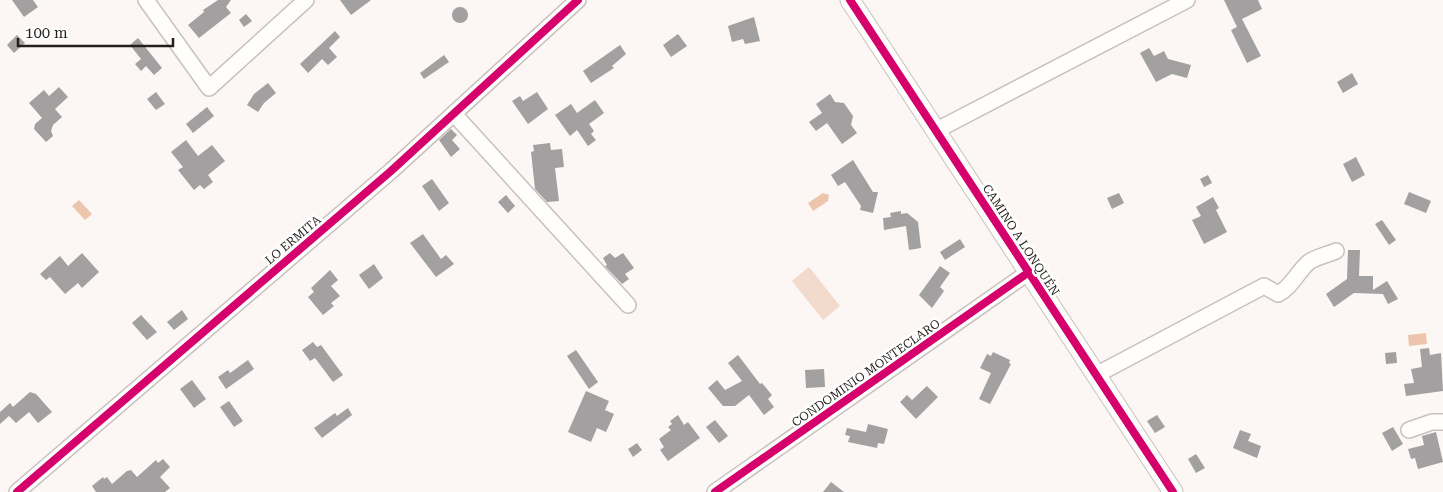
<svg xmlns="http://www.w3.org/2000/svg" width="1443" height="492" viewBox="0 0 1443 492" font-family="'Roboto Serif',serif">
<rect width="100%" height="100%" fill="#fcf7f4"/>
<polygon fill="#f2dbcc" points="809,267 840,306 823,320 792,281"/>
<g fill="#ecc5ac">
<polygon points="823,193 829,195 828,201 813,211 808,203"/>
<polygon points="79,200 92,214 85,220 72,206"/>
<polygon points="1426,333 1427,344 1409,346 1408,335"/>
</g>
<g fill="#a2a0a1">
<polygon points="12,0 33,0 38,7 24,17"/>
<polygon points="218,0 231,0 226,7 231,13 199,38 188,25 204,12 203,10"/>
<polygon points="340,0 371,0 351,15"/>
<polygon points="1224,0 1258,0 1262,9 1242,19 1261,56 1247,63 1231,30 1237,27"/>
<circle cx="460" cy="15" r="8"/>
<polygon points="246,14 252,21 244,27 239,20"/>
<polygon points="754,17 760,41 745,44 743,39 732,42 728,26"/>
<polygon points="335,31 340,37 329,48 337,57 328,65 322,59 308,73 300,64"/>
<polygon points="678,34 687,46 671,57 663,45"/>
<polygon points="17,35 25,43 14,53 7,45"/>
<polygon points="138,38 162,68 154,75 146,66 141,71 135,64 141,59 130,45"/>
<polygon points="620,45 626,54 612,66 614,68 591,83 583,71"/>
<polygon points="1149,48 1154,56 1164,51 1168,59 1191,65 1187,78 1172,74 1156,82 1140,53"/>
<polygon points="444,55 449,62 424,79 420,73"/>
<polygon points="1352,73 1358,84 1343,93 1337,82"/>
<polygon points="268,83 276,93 264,103 258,112 247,105 254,94"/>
<polygon points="59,87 68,97 55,109 62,117 53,125 51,131 53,136 46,142 34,129 35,124 42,118 29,103 44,90 49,96"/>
<polygon points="156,92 165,104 156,110 147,99"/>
<polygon points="537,92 548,109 528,124 512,101 520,96 523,101"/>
<polygon points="830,94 835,102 844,103 853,116 851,125 857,133 842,144 827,123 816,131 809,122 822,113 816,104"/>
<polygon points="595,100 604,113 589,124 594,131 591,134 596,140 588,146 577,130 570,136 555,115 571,104 577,113"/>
<polygon points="207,107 214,116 193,133 186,124"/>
<polygon points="451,129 457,135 452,140 460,149 451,157 439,140"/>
<polygon points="186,140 198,156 212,145 225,161 208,175 213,182 204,189 200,185 194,190 178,170 183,167 171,152"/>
<polygon points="550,143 551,150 562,149 564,167 555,168 559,201 547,202 535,189 531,152 534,151 533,145"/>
<polygon points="1356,157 1365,175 1352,182 1343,164"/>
<polygon points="853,160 873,192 878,192 873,213 860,210 861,206 845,182 838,186 831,175"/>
<polygon points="1208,175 1212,183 1204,187 1200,179"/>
<polygon points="432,179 449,203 439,211 422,186"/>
<polygon points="1409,192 1431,201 1426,213 1404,204"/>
<polygon points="1119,193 1124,203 1112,209 1107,198"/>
<polygon points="506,195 515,206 508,213 498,202"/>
<polygon points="1213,197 1219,208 1216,210 1227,232 1204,244 1192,220 1201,216 1196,207"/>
<polygon points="901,211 901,214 907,213 918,222 921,248 909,250 906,226 884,230 883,218 891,217 890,213"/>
<polygon points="1382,220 1396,240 1389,245 1375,224"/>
<polygon points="423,234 441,259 446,255 454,264 436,277 410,243"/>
<polygon points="960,239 965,247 945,260 940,252"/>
<polygon points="1348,250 1360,250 1359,276 1373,276 1373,290 1387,281 1398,299 1388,304 1383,294 1354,293 1334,307 1326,294 1347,279"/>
<polygon points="82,253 99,272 82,288 78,283 65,294 50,277 46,280 40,274 60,256 68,266"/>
<polygon points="610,253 615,258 623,253 634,268 625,274 629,279 622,284 605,266 607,265 603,258"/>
<polygon points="374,264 383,278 369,289 359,275"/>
<polygon points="940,266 950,273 940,287 944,291 932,308 919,295"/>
<polygon points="330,270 338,280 331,286 340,296 331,303 334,306 323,315 308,297 314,292 311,288"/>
<polygon points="182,310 188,319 174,330 167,322"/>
<polygon points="141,315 157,332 147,340 132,323"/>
<polygon points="313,342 317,347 321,345 343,375 333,382 315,358 310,361 302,350"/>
<polygon points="1429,348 1430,355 1441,353 1443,391 1406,396 1404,384 1414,383 1411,369 1422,367 1420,349"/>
<polygon points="576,350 598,382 589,389 567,356"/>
<polygon points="993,352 1010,360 1009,363 1011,364 990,404 979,399 991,373 980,368 987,354 991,356"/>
<polygon points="1396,352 1397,363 1386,364 1385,353"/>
<polygon points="738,355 760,384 762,383 772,395 768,399 774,407 764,415 749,395 735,406 723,406 708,388 717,380 725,390 742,381 728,363"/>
<polygon points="248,360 254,369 226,389 218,377 228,370 230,373"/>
<polygon points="824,369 825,387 806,388 805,370"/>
<polygon points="192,380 206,399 194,408 180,389"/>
<polygon points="927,386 938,397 916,419 900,402 907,395 912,400"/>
<polygon points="586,391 609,401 605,410 614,414 606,432 597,428 591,442 568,432"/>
<polygon points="30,392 36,394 52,412 38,423 29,412 16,423 9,416 0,424 0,412 10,403 13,407"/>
<polygon points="229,401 243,421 234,427 220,407"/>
<polygon points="348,408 352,415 322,438 314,428 335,413 337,416"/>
<polygon points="678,415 684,425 688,422 700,438 668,461 660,450 664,447 659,439 671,430 668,427 672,424 670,421"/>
<polygon points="1157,415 1165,427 1155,433 1147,421"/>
<polygon points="715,420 728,436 719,443 706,427"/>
<polygon points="868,424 888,429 884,444 878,443 877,448 848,442 850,436 845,435 847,428 866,432"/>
<polygon points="1393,427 1403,444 1392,451 1382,433"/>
<polygon points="1240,430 1251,434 1248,441 1261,446 1257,458 1233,448"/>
<polygon points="1436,432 1443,462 1418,469 1415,458 1411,459 1408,449 1424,445 1422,436"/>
<polygon points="637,443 642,450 633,457 628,449"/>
<polygon points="1196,454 1205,468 1196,473 1188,459"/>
<polygon points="163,459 170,467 160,477 170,488 165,492 96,492 92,486 103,477 104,479 107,477 112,484 127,471 131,470 137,477 156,460 158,463"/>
<polygon points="831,482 844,492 823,492"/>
</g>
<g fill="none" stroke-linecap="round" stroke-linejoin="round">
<defs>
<g id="minor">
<polyline points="146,0 209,88 306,0"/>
<polyline points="454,114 628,305"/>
<polyline points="937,130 1187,0"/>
<path d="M1096 375 1264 286 1278 294C1291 288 1298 271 1309 262 1316 257 1327 255 1336 251"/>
<polyline points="1409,430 1432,422 1443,422"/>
<polyline points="17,492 391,171 578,0"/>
<polyline points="715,492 1029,272"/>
</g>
<polyline id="major" points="850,0 1173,492"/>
</defs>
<use href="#minor" stroke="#c7c2bf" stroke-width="18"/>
<use href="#major" stroke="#c7c2bf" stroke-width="21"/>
<use href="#minor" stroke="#fffefd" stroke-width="15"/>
<use href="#major" stroke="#fffefd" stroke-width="19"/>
<defs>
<g id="cycleway">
<polyline points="850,0 1173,492"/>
<polyline points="17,492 391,171 578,0"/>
<polyline points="715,492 1029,272"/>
</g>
</defs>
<use href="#cycleway" stroke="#fff" stroke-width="11"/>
<use href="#cycleway" stroke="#d6006c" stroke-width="8"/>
</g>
<g text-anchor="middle" stroke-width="5" stroke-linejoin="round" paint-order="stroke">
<g font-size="12" fill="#241f1c" stroke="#fff">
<text transform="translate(293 240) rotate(-40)" y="4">LO ERMITA</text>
<text transform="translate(1021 240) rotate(57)" y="4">CAMINO A LONQUÉN</text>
<text transform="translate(866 373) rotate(-35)" y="4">CONDOMINIO MONTECLARO</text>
</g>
</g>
<path d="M18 38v8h155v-8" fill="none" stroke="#241f1c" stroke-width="2.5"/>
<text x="25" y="38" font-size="15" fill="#241f1c" stroke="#ffffff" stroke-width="4" paint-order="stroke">100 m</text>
</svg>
